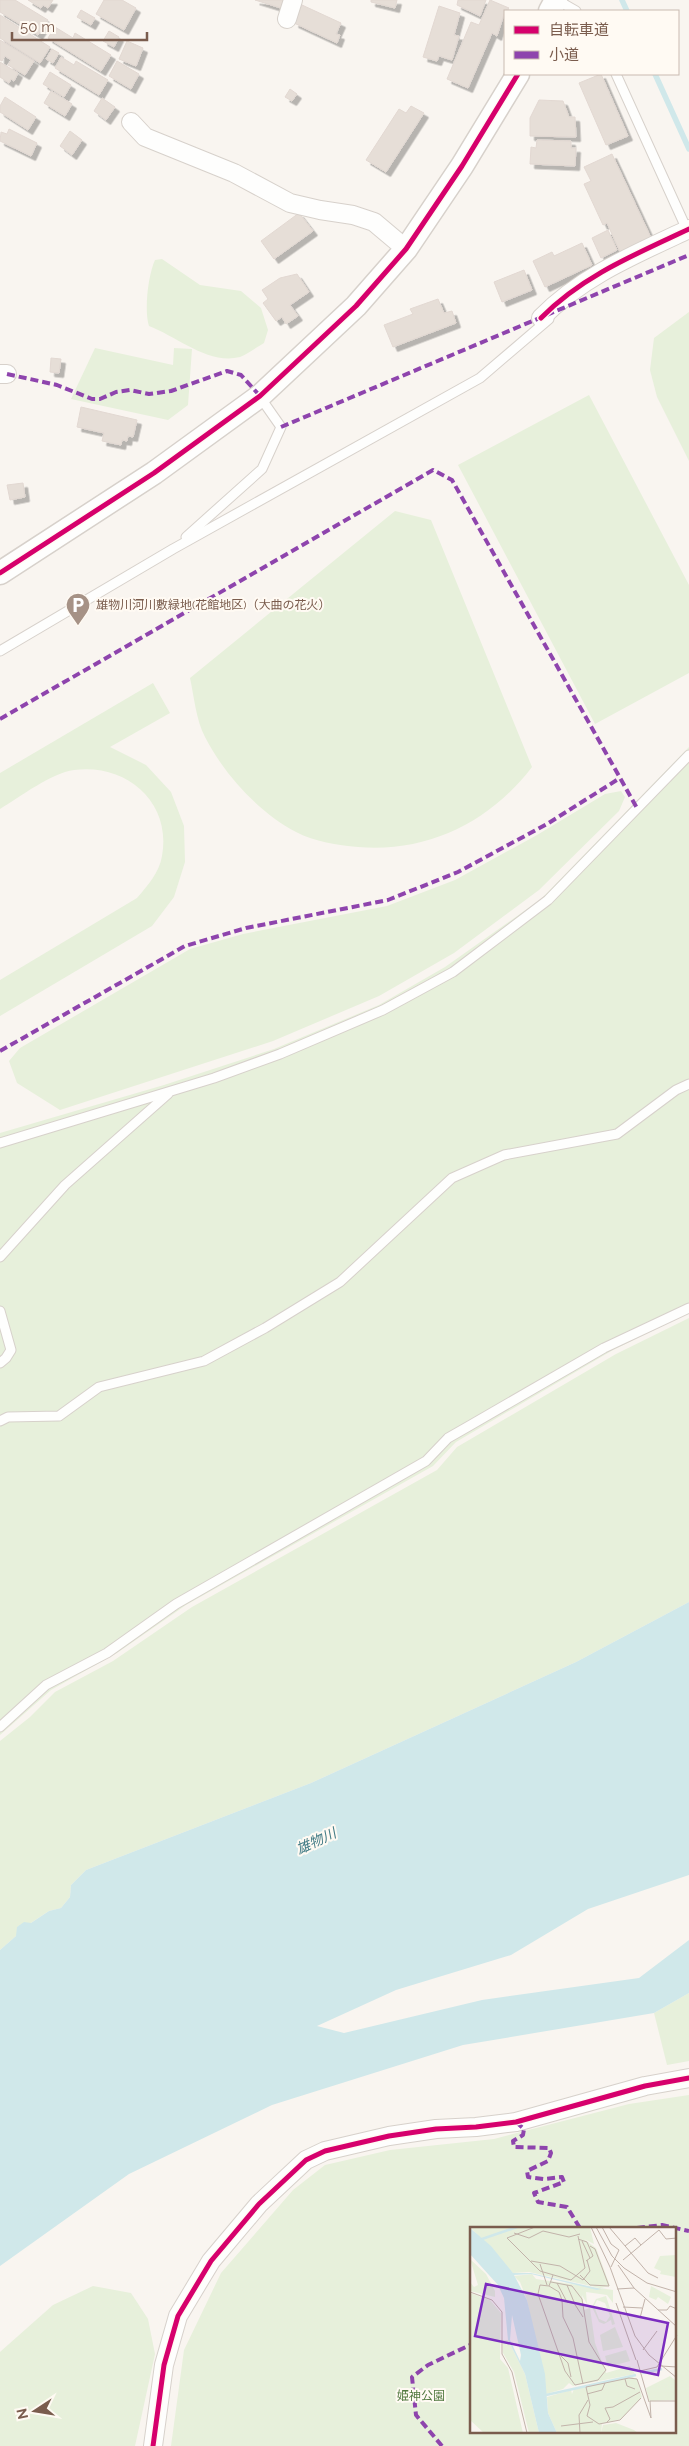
<svg xmlns="http://www.w3.org/2000/svg" width="689" height="2446" viewBox="0 0 689 2446" font-family="Raleway,'Noto Sans JP',sans-serif">
<defs>
<filter id="shadow"><feDropShadow dx="4.5" dy="4.5" stdDeviation="0" flood-color="#0004"/></filter>
</defs>
<rect width="100%" height="100%" fill="#f9f5f0"/>
<g fill="#e7f0db" fill-rule="evenodd">
<path d="M162 259 200 285 241 291 261 308 268 330 264 343C257 347 248 354 240 357 208 365 178 337 149 326 144 311 148 275 155 260Z"/>
<polygon points="689,312 689,461 657,397 650,370 654,338"/>
<polygon points="95,348 173,365 174,348 192,349 188,405 168,420 71,399"/>
<polygon points="589,395 689,585 689,673 595,724 458,465"/>
<path d="M395 511 431 520 532 767C490 822 428 853 358 847 337 845 315 842 296 832 258 812 224 774 205 737 196 720 194 696 190 678Z"/>
<path d="M153 683 170 713 110 747 146 765 171 792 184 826 185 862 174 897 152 926 0 1016V980L137 898C148 885 159 873 162 856 172 801 125 763 74 770 51 773 20 797 0 809V773Z"/>
<polygon points="689,747 689,1313 613,1350 456,1442 433,1466 186,1605 117,1653 51,1690 0,1735 0,1133 164,1085 274,1049 379,1005 445,967 541,899"/>
<polygon points="621,791 625,797 619,811 539,890 454,953 379,996 273,1041 60,1110 17,1083 9,1061 20,1048 190,949 243,934 387,906 455,880 537,835 605,794"/>
<polygon points="689,1318 689,1602 576,1662 311,1783 86,1870 71,1885 70,1897 61,1908 49,1911 31,1923 0,1950 0,1741 30,1717 55,1692 113,1661 192,1607 437,1470 457,1447 616,1354"/>
<polygon points="689,1993 689,2061 667,2065 654,2013"/>
<path d="M689 2095V2446H171L184 2350 221 2273 293 2190 325 2165 390 2150 494 2139 629 2104ZM472 2228H675V2432H472Z"/>
<polygon points="93,2286 131,2293 148,2319 155,2354 135,2446 0,2446 0,2352 53,2305"/>
</g>
<polygon fill="#d0e8ea" points="689,1602 689,1875 588,1909 511,1955 396,1990 317,2026 344,2033 482,2000 639,1978 689,1940 689,1993 654,2013 463,2045 272,2105 129,2174 0,2266 0,1950 16,1936 17,1927 24,1922 31,1923 49,1911 61,1908 70,1897 71,1885 86,1870 311,1783 576,1662"/>
<g fill="none" stroke-linecap="round" stroke-linejoin="round">
<g stroke="#d0e8ea" stroke-width="5.5">
<polyline points="622,0 627,11"/>
<polyline points="655,74 689,149"/>
</g>
</g>
<g fill="#e6ded7" stroke="#e2d8d2" filter="url(#shadow)">
<polygon points="0,0 15,0 48,20 38,35 0,12"/>
<polygon points="28,0 53,0 48,8 43,5 41,8"/>
<polygon points="104,0 122,0 136,8 124,30 96,14"/>
<polygon points="255,0 286,0 284,9"/>
<polygon points="371,0 397,0 395,8 371,2"/>
<polygon points="458,0 486,0 480,16 457,5"/>
<polygon points="490,0 509,8 505,11 497,36 492,33 468,88 447,79 471,22 479,25"/>
<polygon points="302,5 341,23 336,34 340,35 337,43 294,23"/>
<polygon points="439,6 460,13 454,35 459,36 452,60 439,56 437,61 423,57"/>
<polygon points="81,10 95,18 91,25 77,17"/>
<polygon points="0,15 50,47 40,63 0,38"/>
<polygon points="55,27 73,38 75,33 111,55 101,71 48,38"/>
<polygon points="109,31 119,37 114,47 103,41"/>
<polygon points="0,40 34,61 25,75 8,65 11,60 5,56 2,61 0,60"/>
<polygon points="127,41 143,48 136,66 119,59"/>
<polygon points="52,49 59,53 53,63 46,59"/>
<polygon points="61,57 74,65 76,61 108,80 99,95 55,68"/>
<polygon points="117,61 139,74 131,89 109,76"/>
<polygon points="0,62 18,73 14,81 11,79 9,83 0,77"/>
<polygon points="50,72 71,85 64,97 43,84"/>
<polygon points="601,74 628,136 606,145 579,83"/>
<polygon points="290,89 297,94 292,101 285,97"/>
<polygon points="51,91 72,104 65,116 44,103"/>
<polygon points="5,97 36,117 28,130 0,112 0,106"/>
<polygon points="102,98 115,107 106,120 94,111"/>
<polygon points="539,100 563,101 569,117 575,117 576,137 530,136 530,118"/>
<polygon points="411,106 424,113 386,172 366,160 399,109 406,113"/>
<polygon points="9,129 37,143 31,156 0,141 1,132 7,134"/>
<polygon points="70,131 82,140 72,155 60,146"/>
<polygon points="537,140 571,141 571,148 576,148 575,166 530,164 531,147 536,148"/>
<polygon points="612,154 652,240 621,254 607,223 603,225 584,184 591,181 584,167"/>
<polygon points="299,213 313,231 274,259 261,241"/>
<polygon points="608,230 617,250 601,258 592,238"/>
<polygon points="582,243 592,265 545,287 533,261 552,252 554,256"/>
<polygon points="524,270 532,290 502,302 494,282"/>
<polygon points="297,274 309,292 290,305 298,316 286,324 282,317 276,321 263,303 268,299 262,290 280,278"/>
<polygon points="438,299 444,313 452,311 456,323 393,347 384,325 413,314 410,309"/>
<polygon points="51,358 61,359 59,373 50,372"/>
<polygon points="81,407 137,420 133,437 128,436 127,441 122,440 121,445 102,441 104,433 77,427"/>
<polygon points="23,483 25,497 10,500 7,485"/>
</g>
<g fill="none" stroke-linecap="round" stroke-linejoin="round">
<defs>
<g id="service">
<polyline points="557,0 576,11"/>
<polyline points="616,74 687,230"/>
<polyline points="186,537 262,469 281,427 260,397"/>
<polyline points="0,651 173,549 480,378 549,319"/>
<polyline points="0,1143 214,1078 280,1054 383,1010 453,972 548,900 689,755"/>
<polyline points="0,1257 65,1185 168,1094"/>
<polyline points="0,1311 11,1350 6,1358 0,1363"/>
<polyline points="0,1421 8,1417 59,1416 99,1387 204,1361 265,1328 340,1282 452,1178 504,1155 617,1134 676,1090 689,1084"/>
<polyline points="0,1727 46,1685 107,1653 176,1604 426,1461 448,1438 469,1426 604,1348 689,1308"/>
</g>
<g id="minor">
<polyline points="287,19 293,0"/>
<polyline points="131,122 145,137 234,173 290,203 320,210 353,215 374,222 406,249"/>
<path d="M541 318C582 276 636 254 689 229"/>
<polyline points="0,374 7,374"/>
<polyline points="153,2446 164,2365 178,2316 211,2261 259,2204 306,2160 325,2151 389,2136 436,2129 476,2127 516,2122 645,2086 689,2078"/>
</g>
<g id="tertiary">
<polyline points="550,11 556,0"/>
<polyline points="0,573 154,473 260,396 356,306 406,249 462,166 518,74"/>
</g>
</defs>
<use href="#service" stroke="#d7d1cb" stroke-width="11"/>
<use href="#minor" stroke="#d7d1cb" stroke-width="20"/>
<use href="#tertiary" stroke="#d7d1cb" stroke-width="25"/>
<use href="#service" stroke="#fefefd" stroke-width="9"/>
<use href="#minor" stroke="#fefefd" stroke-width="18"/>
<use href="#tertiary" stroke="#fefefd" stroke-width="22"/>
<g stroke="#8e44ad" stroke-width="4" stroke-dasharray="8 4" stroke-linecap="butt">
<polyline points="7,374 57,385 92,399 100,399 116,392 130,390 149,394 171,391 227,371 241,375 260,396"/>
<polyline points="281,427 689,255"/>
<polyline points="0,719 433,470 452,480 637,808"/>
<polyline points="0,1051 185,946 246,928 388,900 458,872 547,824 620,778"/>
<polyline points="516,2122 524,2129 523,2135 513,2141 514,2147 549,2148 551,2153 548,2161 527,2171 528,2177 544,2179 562,2177 564,2182 534,2193 538,2202 567,2207 580,2228"/>
<polyline points="637,2228 662,2225 689,2231"/>
<polyline points="442,2446 416,2415 412,2377 428,2365 472,2344"/>
</g>
<defs>
<g id="cycleway">
<path d="M541 318C582 276 636 254 689 229"/>
<polyline points="0,573 154,473 260,396 356,306 406,249 462,166 518,74"/>
<polyline points="153,2446 164,2365 178,2316 211,2261 259,2204 306,2160 325,2151 389,2136 436,2129 476,2127 516,2122 645,2086 689,2078"/>
</g>
</defs>
<use href="#cycleway" stroke="#fffaf3" stroke-width="8"/>
<use href="#cycleway" stroke="#d6006c" stroke-width="5"/>
</g>
<defs>
<symbol id="parking-pin" viewBox="-11 -11 22 30"><path d="M0 17L-7.5 6A9.5 9.5 0 1 1 7.5 6Z" fill="#a69286" stroke="#fffaf3"/><path d="M-3.5-5.5H1a3.5 3.5 0 0 1 0 7H-1V5.5H-3.5ZM-1-3.4V-.6H.8a1.4 1.4 0 0 0 0-2.8Z" fill="#fff"/></symbol>
</defs>
<g fill-rule="evenodd">
<use href="#parking-pin" x="64" y="591" width="28" height="38"/>
</g>
<g text-anchor="middle" stroke-width="4" stroke-linejoin="round" paint-order="stroke">
<g font-size="12" fill="#7a5c4d" stroke="#fffaf3" text-anchor="start">
<text x="96" y="609">雄物川河川敷緑地(花館地区)（大曲の花火）</text>
</g>
<g font-size="12" fill="#537a41" stroke="#fffaf3">
<text x="421" y="2400">姫神公園</text>
</g>
<g font-size="14" font-style="italic" fill="#437c86" stroke="#fffaf3">
<text transform="translate(316 1841) rotate(-25)" y="5">雄物川</text>
</g>
</g>
<g transform="translate(470 2227)">
<rect width="206" height="206" fill="#f9f5f0"/>
<path d="M0 0H120L124 17 114 12 126 21 140 59 130 61 59 45 43 46ZM206 28V50L190 47 191 44 184 41 190 29ZM0 32 16 47 25 64V70L0 64V55L4 60 8 58ZM62 47 66 52 143 63V76L137 68 116 65 117 77 112 68 114 83 120 81 125 116 136 146 160 139 165 147 103 159 99 156 93 162 76 167 57 73 50 55 44 49ZM181 59 201 70 198 77 188 70 186 73 179 70ZM0 66 20 73 31 86 30 132 38 141 53 206H14L0 193ZM136 69 145 97 142 98 141 93 134 97 129 95 122 80 126 72ZM127 73 135 76 140 89 136 95 129 92 124 79ZM145 100 153 120 133 124 130 108ZM33 113H38L55 147 69 206H59L44 145 33 126ZM156 123 160 134 138 140 135 129ZM200 149 206 154V173L179 174 176 161ZM162 150 167 152 172 170 151 192 132 197 131 206H87L78 186 77 170 101 163 102 167 104 162ZM146 196 164 203 168 206H131L133 198Z" fill="#e7f0db" fill-rule="evenodd"/>
<path d="M0 1 21 19 43 46H61L131 62 142 60 127 63 61 47 44 48 57 73 75 147 78 186 87 206H69L55 147 38 113 34 71 28 58 0 27ZM42 88 51 128 50 134 40 113Z" fill="#d0e8ea" fill-rule="evenodd"/>
<path fill="none" stroke="#d0e8ea" stroke-width="2.5" d="M12 12 47 0M172 146 192 142M76 168 166 148"/>
<path fill="none" stroke="#c2b3aa" stroke-width="1" d="M65 0 37 11 70 44 101 53 115 41 108 9M121 0 140 40 165 109 179 128 207 151M126 0 142 29 154 41 177 56 207 65M132 0 141 17 149 23 141 40M139 0 178 46 188 51M44 6 59 11 73 4 99 10 110 7M108 12 117 15 123 29 116 34M112 14 120 31M155 19 165 11 171 18M153 33 189 3 196 12 207 11M61 34 90 39 113 53 120 44 117 33M70 37 77 58M148 38 164 61M83 48 79 59 89 65 92 73 93 90 103 111 113 157M110 48 120 58 139 59 125 22 120 19M87 56 97 75 104 76 113 90M97 58 104 75M79 59 70 58 68 67 95 144 105 158 128 153 136 143 119 115 112 72 102 59 81 55M147 62 164 61 207 100M0 65 22 73 32 85V127L42 145 57 206M146 76 166 133M153 80 172 81M188 83H197L200 79 207 82M170 91 175 72M173 123 187 104M91 129 98 136 101 150M167 133 179 175M191 139 207 140M170 144 187 140 207 108M155 152 157 159 165 162M116 160 159 151 167 152 181 191 180 174H207M116 160 120 178 117 189 129 197 150 193 171 171M117 167 132 163 135 156M136 196 140 192 135 181 143 180 170 165M91 199 123 195M110 206 109 188 118 173"/>
<path fill="#7b2cbf" fill-opacity="0.15" stroke="#7b2cbf" stroke-width="2.5" d="M16 57 198 96 188 148 5 109Z"/>
<rect width="206" height="206" fill="none" stroke="#7a5c4d" stroke-width="2.5"/>
</g>
<rect x="504" y="10" width="175" height="65" fill="#fffaf3" stroke="#cabbb1"/>
<rect x="514" y="26" width="25" height="8" fill="#d6006c" stroke="#cabbb1"/>
<text x="549" y="35" font-size="15" fill="#7a5c4d">自転車道</text>
<rect x="514" y="51" width="25" height="8" fill="#8e44ad" stroke="#cabbb1"/>
<text x="549" y="60" font-size="15" fill="#7a5c4d">小道</text>
<g transform="translate(35 2411) rotate(258)" stroke="#fffaf3" stroke-width="4" paint-order="stroke">
<path d="M0-4L9 19L0 12L-9 19Z" fill="#7a5c4d"/>
<text y="-8" font-size="14" font-weight="bold" text-anchor="middle" fill="#7a5c4d">N</text>
</g>
<path d="M12 32v8h135v-8" fill="none" stroke="#7a5c4d" stroke-width="2.5"/>
<text x="20" y="32" font-size="15" fill="#7a5c4d" stroke="#fffaf3" stroke-width="4" paint-order="stroke">50 m</text>
</svg>
